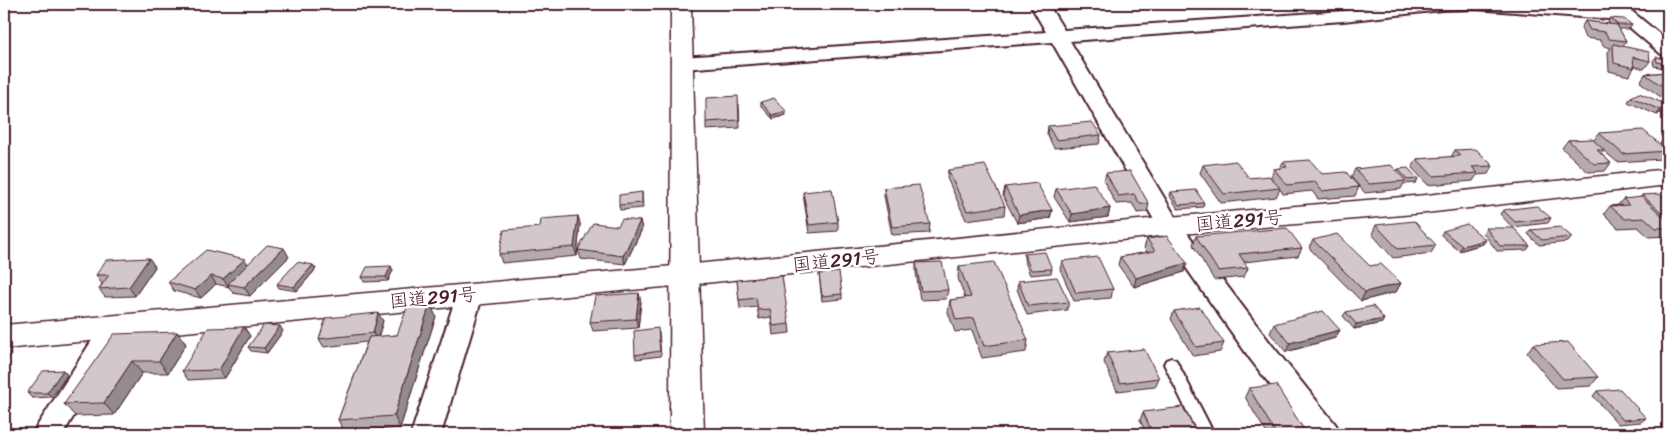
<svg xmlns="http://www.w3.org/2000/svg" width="1672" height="438" viewBox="0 0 1672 438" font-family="Sriracha,'Klee One',sans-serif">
<rect width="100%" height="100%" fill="#fff"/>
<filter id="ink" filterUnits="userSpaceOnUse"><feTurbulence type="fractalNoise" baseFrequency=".02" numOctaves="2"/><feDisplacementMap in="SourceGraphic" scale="10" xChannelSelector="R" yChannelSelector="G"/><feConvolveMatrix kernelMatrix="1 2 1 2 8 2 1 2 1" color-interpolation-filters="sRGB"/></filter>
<g filter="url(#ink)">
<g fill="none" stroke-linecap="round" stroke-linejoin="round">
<defs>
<polygon id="lane" points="1171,358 1176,360 1214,434 1198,434 1164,364 1166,360"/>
<g id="street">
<polygon points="1030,4 1048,4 1064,30 1343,11 1398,4 1546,4 1608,9 1606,6 1608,4 1623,4 1668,41 1668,56 1661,54 1621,20 1475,9 1442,10 1343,21 1070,41 1178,221 1271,344 1336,425 1340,434 1308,434 1251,360 1161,232 1052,42 682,69 675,67 672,63 675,59 682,57 1046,32"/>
<polygon points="470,285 479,287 483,294 441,434 411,434 457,294 461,287"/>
<polygon points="114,317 123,320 127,327 63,434 32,434 105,320"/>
</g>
<polygon id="secondary" points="671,4 691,4 704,434 670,434"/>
<polygon id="highway" points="1668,169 1668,185 1426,213 1169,235 685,285 4,349 4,325 685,265 1169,217 1426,195"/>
</defs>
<use href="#lane" stroke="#4a1f2b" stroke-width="4"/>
<use href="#street" stroke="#4a1f2b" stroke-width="4"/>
<use href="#secondary" stroke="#4a1f2b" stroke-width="3"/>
<use href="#highway" stroke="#4a1f2b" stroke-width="3"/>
<use href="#lane" fill="#fff" fill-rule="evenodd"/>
<use href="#street" fill="#fff" fill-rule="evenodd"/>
<use href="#secondary" fill="#fff" fill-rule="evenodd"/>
<use href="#highway" fill="#fff" fill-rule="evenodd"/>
</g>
<g fill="#b5abaf" stroke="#4a1f2b">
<polygon points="1610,18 1632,25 1629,29 1619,29 1626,41 1623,46 1650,61 1644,69 1634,66 1634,68 1629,76 1609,71 1608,52 1611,48 1604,46 1600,40 1585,38 1581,28 1585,21 1610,24 1608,22"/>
<polygon points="1656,57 1668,59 1668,69 1654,66 1653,61"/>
<polygon points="1668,72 1668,99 1665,100 1640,82 1645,74"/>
<polygon points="1631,97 1665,110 1657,115 1628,102"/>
<polygon points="761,102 786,115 773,119 761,106"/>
<polygon points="739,104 740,128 706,130 706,122"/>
<polygon points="1048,126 1101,135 1099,144 1054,148 1047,134"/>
<polygon points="1599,133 1660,144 1665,136 1668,136 1668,151 1662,159 1617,162 1604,151 1601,154 1611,163 1605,171 1588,172 1562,148 1568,140 1594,140"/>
<polygon points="1455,150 1493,166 1488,174 1477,175 1473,181 1428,185 1412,168 1417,159 1451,157"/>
<polygon points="1283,162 1322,174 1359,187 1355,196 1318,199 1312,191 1283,194 1280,189 1276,197 1221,203 1200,173 1203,165 1249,178 1271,177 1274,169 1280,168"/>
<polygon points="1355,169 1397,171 1398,169 1418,179 1416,183 1405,184 1404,183 1401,189 1365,193 1351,177"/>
<polygon points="948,170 1005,206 1004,215 966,220 947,178"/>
<polygon points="1106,173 1149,204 1147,212 1137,213 1132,203 1116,204 1104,181"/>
<polygon points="1005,187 1052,210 1050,218 1017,223 1003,196"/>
<polygon points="884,188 930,224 929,233 892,235 884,196"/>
<polygon points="1056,189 1110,208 1108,217 1070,222 1054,197"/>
<polygon points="642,192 643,208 620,210 619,205"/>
<polygon points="803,192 838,222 838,231 809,233 804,200"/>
<polygon points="1171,192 1204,203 1203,207 1178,209 1170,196"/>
<polygon points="1642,195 1668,202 1668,236 1649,237 1638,227 1618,228 1604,214 1610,206 1618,205 1623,199 1640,198"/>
<polygon points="1503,210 1551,218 1548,223 1512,227 1500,214"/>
<polygon points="578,216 580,224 577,256 502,263 499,254 540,227"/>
<polygon points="640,221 642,229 625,264 581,259 578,250 618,226"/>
<polygon points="1376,225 1436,245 1431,253 1393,258 1372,234"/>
<polygon points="1486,228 1530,246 1527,250 1497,251 1483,233"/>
<polygon points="1531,230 1572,237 1568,242 1539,245 1528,234"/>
<polygon points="1443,231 1483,244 1459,251 1441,235"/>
<polygon points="1196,236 1302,248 1298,256 1244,262 1248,268 1244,277 1214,280 1193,245"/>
<polygon points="1147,239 1187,263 1184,272 1134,287 1118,265 1120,257 1147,252 1144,248"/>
<polygon points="1313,240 1370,266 1401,283 1396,292 1361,301 1309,248"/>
<polygon points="1024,254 1052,269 1051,273 1030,275 1024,259"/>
<polygon points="289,257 250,296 233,293 229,287 216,284 201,298 174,291 168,282 248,264"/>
<polygon points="149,258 155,267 135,296 105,297 99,289 102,284 96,275"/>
<polygon points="1062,261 1113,289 1111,298 1074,301 1060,269"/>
<polygon points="916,263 948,290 946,299 920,300 916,272"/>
<polygon points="313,265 316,269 297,291 279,288 277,284"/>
<polygon points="959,266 1028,340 1026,352 982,358 972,330 955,332 948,312 950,300 965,298 958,278"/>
<polygon points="393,270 388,281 364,282 362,277"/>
<polygon points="819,274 842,294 842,299 822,301"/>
<polygon points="737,280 789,324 790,333 773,335 771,317 759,319 757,307 740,309"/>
<polygon points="1018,281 1069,302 1067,310 1027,315 1017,289"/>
<polygon points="641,302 638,328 593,331 590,322"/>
<polygon points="1174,311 1224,343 1220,352 1193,356 1171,319"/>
<polygon points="1346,312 1382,323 1354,329 1343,316"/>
<polygon points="436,316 400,428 345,432 338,420 367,342 324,347 319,339 383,321 378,337 397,335"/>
<polygon points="1274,324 1340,330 1335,338 1286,352 1270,333"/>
<polygon points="244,327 250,336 225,378 188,380 182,371"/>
<polygon points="283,331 267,353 251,351 248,347"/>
<polygon points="177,332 186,344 168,373 142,373 114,415 75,416 64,404"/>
<polygon points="659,332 661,356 636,359 635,355"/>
<polygon points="1533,344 1598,377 1591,386 1556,388 1527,353"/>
<polygon points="1107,353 1159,378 1155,387 1117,391 1104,362"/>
<polygon points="63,370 67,375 52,397 32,398 27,393"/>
<polygon points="1249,388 1306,433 1305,434 1267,434 1245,397"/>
<polygon points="1597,391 1646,418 1641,422 1618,424 1593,396"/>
<polygon points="1143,412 1197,434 1146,434 1140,420"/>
</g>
<g fill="#938b8e" stroke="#4a1f2b">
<polygon points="1668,105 1665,110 1657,115 1660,110"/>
<polygon points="786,111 786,115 773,119 772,115"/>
<polygon points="1110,208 1108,217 1070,222 1072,214"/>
<polygon points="1052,210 1050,218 1017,223 1019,215"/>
<polygon points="578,216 580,224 577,256 574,247"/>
<polygon points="640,221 642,229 625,264 623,256"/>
<polygon points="1486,240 1483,244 1459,251 1462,246"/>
<polygon points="284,248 289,257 250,296 244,287"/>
<polygon points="149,258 155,267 135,296 129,287"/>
<polygon points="245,259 250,268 228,284 229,287 223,279"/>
<polygon points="1187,263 1184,272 1134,287 1136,278"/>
<polygon points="313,265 316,269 297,291 294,287"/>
<polygon points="391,266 393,270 388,281 386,277"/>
<polygon points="211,276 216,284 201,298 195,290"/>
<polygon points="1401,283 1396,292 1361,301 1365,292"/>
<polygon points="639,293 641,302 638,328 636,319"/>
<polygon points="430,304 436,316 400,428 394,416"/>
<polygon points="378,313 383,321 377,341 373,333"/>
<polygon points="1384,319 1382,323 1354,329 1356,324"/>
<polygon points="280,326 283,331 267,353 264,348"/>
<polygon points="244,327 250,336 225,378 219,370"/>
<polygon points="1340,330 1335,338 1286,352 1290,343"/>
<polygon points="177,332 186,344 168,373 159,361"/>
<polygon points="4,346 11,354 4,366"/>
<polygon points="132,361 142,373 114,415 104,403"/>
<polygon points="63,370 67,375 52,397 47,393"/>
</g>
<g fill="#d2c7cb" stroke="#4a1f2b">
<polygon points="1610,18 1624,19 1632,25 1618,25"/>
<polygon points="1585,21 1617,25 1626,41 1609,39 1605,32 1590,30"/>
<polygon points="1613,44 1649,52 1650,61 1633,57 1634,68 1614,63"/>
<polygon points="1656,57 1668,59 1668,65 1657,62"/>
<polygon points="1668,72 1668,90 1645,74"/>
<polygon points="1639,93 1668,105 1660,110 1631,97"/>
<polygon points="738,96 739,120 706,122 706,98"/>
<polygon points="774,98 786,111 772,115 761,102"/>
<polygon points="1092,122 1101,135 1056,140 1048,126"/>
<polygon points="1643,130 1668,151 1623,154 1599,133"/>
<polygon points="1592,139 1604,150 1597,150 1611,163 1594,164 1568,140"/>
<polygon points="1476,149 1493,166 1472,167 1478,173 1433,176 1417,159 1460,156 1455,150"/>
<polygon points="1310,160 1322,174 1346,172 1359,187 1322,191 1315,182 1287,185 1274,169 1287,167 1283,162"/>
<polygon points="1236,161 1249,178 1269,176 1280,188 1224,194 1203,165"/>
<polygon points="985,165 1005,206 967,211 948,170"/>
<polygon points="1391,165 1406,181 1369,184 1355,169"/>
<polygon points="1408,168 1418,179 1408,180 1398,169"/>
<polygon points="1130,171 1149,204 1140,204 1134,194 1118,196 1106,173"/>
<polygon points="1037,183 1052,210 1019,215 1005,187"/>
<polygon points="1094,184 1110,208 1072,214 1056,189"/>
<polygon points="919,185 930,224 892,227 884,188"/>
<polygon points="832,189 838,222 809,225 803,192"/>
<polygon points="1196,190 1204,203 1179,205 1171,192"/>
<polygon points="642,192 642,203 619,205 619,195"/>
<polygon points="1659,194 1668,202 1668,218 1642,195"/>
<polygon points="1642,197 1668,221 1668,228 1656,228 1645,218 1625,219 1610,206 1629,205 1623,199"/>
<polygon points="1537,206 1551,218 1515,222 1503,210"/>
<polygon points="578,216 574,247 499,254 504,230 540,227 541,219"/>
<polygon points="622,219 640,221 623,256 578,250 593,223 618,226"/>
<polygon points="1414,221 1436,245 1398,249 1376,225"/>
<polygon points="1467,224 1486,240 1462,246 1443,231"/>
<polygon points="1560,227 1572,237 1542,240 1531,230"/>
<polygon points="1287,228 1302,248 1239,254 1248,268 1218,271 1196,236"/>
<polygon points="1486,228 1514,228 1530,246 1500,246"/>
<polygon points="1337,234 1370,266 1381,264 1401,283 1365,292 1313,240"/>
<polygon points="1167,236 1187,263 1136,278 1120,257 1155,251 1147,239"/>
<polygon points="267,245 284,248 244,287 228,284"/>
<polygon points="206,250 245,259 223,279 211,276 195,290 168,282"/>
<polygon points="1045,252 1052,269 1031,270 1024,254"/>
<polygon points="1098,257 1113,289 1076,293 1062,261"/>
<polygon points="149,258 129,287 99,289 109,275 96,275 106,260"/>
<polygon points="297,262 313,265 294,287 277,284"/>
<polygon points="942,262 948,290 921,291 916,263"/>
<polygon points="994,262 1028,340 984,346 974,318 956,320 950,300 971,297 959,266"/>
<polygon points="391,266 386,277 362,277 367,267"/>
<polygon points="839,272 842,294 822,296 819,274"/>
<polygon points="782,276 789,324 773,326 770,309 758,310 756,298 739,300 737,280"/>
<polygon points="1057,277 1069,302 1028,306 1018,281"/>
<polygon points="639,293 636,319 590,322 595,296"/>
<polygon points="430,304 394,416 338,420 369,337 397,335 408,305"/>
<polygon points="1373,306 1384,319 1356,324 1346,312"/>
<polygon points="1200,307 1224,343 1196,347 1174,311"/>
<polygon points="1323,311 1340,330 1290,343 1274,324"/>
<polygon points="378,313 373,333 319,339 326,318"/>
<polygon points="264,325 280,326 264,348 248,347"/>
<polygon points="244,327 219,370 182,371 208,328"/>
<polygon points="658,328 660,351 635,355 634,331"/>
<polygon points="177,332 159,361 132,361 104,403 64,404 114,334"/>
<polygon points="1568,342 1598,377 1563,379 1533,344"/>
<polygon points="1144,349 1159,378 1120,383 1107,353"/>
<polygon points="63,370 47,393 27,393 43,371"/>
<polygon points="1276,385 1306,433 1296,434 1276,434 1249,388"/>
<polygon points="1620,389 1646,418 1623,420 1597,391"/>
<polygon points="1183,407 1197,434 1153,434 1143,412"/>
</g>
</g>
<g text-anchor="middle" stroke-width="5" stroke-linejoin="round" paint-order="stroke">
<g font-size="19" fill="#4a1f2b" stroke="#fff">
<text transform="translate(1239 220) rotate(-5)" y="7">国道291号</text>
<text transform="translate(836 260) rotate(-6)" y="7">国道291号</text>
<text transform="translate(433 297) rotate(-5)" y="7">国道291号</text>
</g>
</g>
<rect width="1672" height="438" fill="none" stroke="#fff" stroke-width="20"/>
<rect x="10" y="10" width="1652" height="418" fill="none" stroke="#4a1f2b" stroke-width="2" filter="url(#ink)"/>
</svg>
